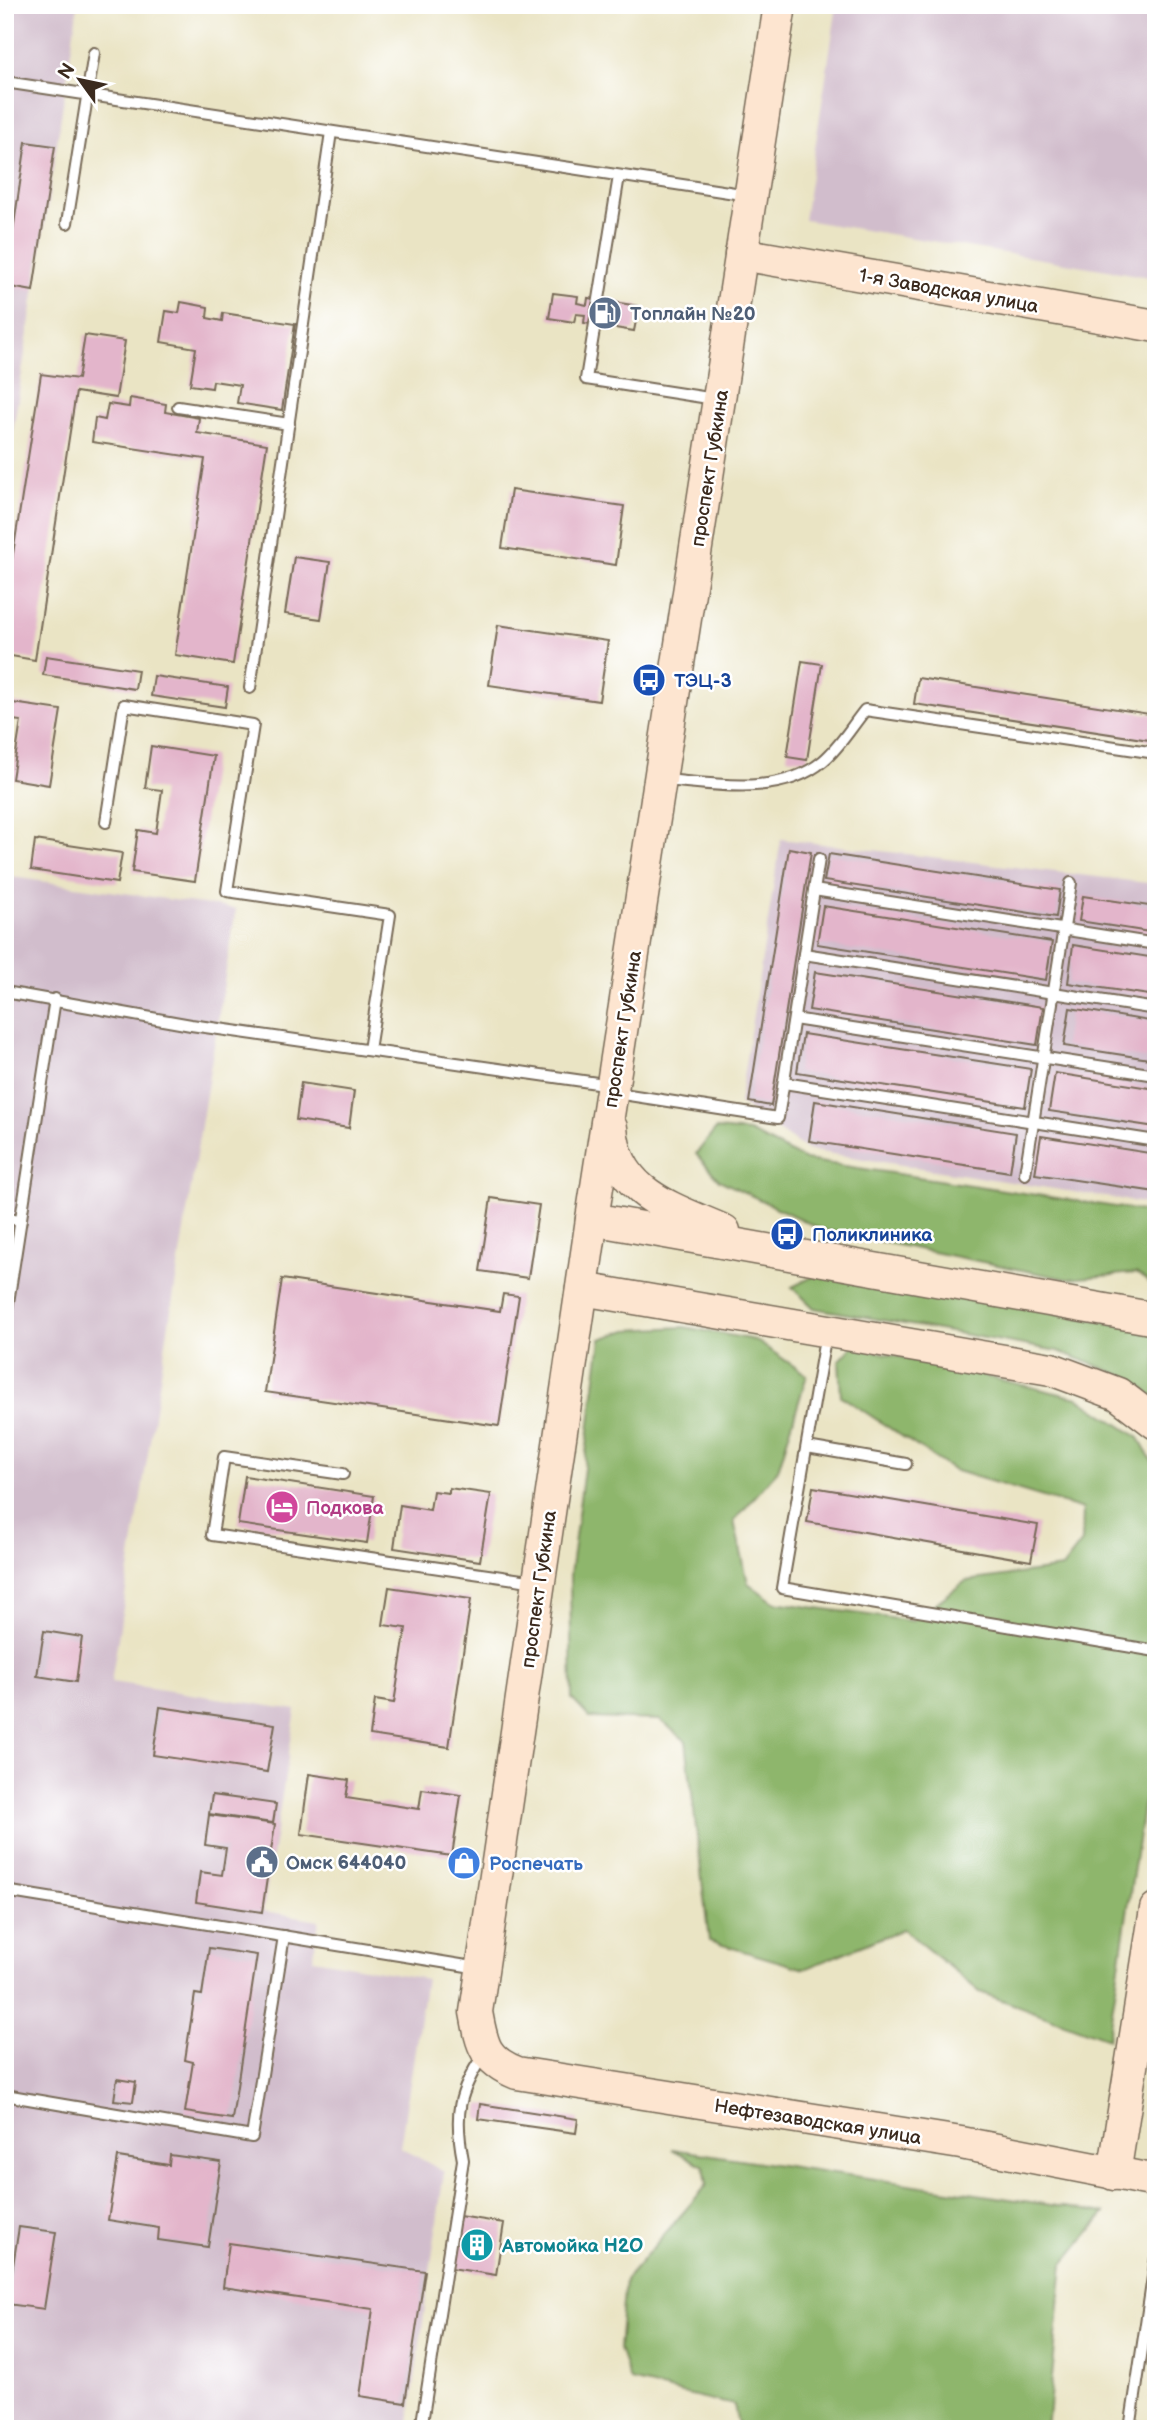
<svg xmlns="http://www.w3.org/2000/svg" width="1161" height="2434" viewBox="0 0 1161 2434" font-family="'Balsamiq Sans',sans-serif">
<rect width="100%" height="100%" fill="#fff"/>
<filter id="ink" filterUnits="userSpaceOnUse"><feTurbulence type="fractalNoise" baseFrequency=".0143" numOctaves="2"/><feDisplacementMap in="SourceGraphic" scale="14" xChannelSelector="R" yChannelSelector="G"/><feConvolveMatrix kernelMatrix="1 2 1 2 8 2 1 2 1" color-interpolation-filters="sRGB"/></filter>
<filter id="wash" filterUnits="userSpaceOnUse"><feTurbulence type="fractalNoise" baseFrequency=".00686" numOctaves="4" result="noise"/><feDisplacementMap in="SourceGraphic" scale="28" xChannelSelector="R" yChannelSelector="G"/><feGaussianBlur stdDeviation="1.57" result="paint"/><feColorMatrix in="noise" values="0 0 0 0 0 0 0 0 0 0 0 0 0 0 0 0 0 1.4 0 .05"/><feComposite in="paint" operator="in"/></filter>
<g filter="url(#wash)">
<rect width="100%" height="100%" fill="#eae4c4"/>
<g fill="#d1bdcc">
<polygon points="5,5 78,5 5,484"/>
<polygon points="837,5 1156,5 1156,278 804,220"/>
<polygon points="781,839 1156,884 1156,1205 807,1150 739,1103"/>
<polygon points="5,876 236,909 111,1682 296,1710 263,1911 319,1920 313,1959 426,1979 400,2147 444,2172 408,2429 5,2429"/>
</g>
<g fill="#8eb66c" stroke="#647045" stroke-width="2">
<polygon points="716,1129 749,1132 805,1160 1156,1213 1156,1287 1136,1273 1067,1279 823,1230 719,1180 696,1154"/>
<polygon points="824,1271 1156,1331 1156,1398 1129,1378 1058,1351 814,1308 792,1287"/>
<polygon points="684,1327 755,1340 807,1375 778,1470 734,1521 748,1583 774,1602 912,1621 966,1581 1062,1568 1082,1542 1083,1509 953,1470 841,1396 839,1361 853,1346 1078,1398 1139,1438 1156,1468 1156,1722 1108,2039 980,1992 903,1929 804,1969 709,1941 686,1741 660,1720 590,1718 572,1699 570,1575 601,1339 627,1330"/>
<polygon points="1156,2025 1156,2087 1149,2076"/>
<polygon points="672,2149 1105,2213 1063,2264 1047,2429 739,2429 734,2405 630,2381 619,2349 625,2280 707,2185 704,2166"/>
</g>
<g id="blocks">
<g fill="#e3b5cb">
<polygon points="26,142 55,146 33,291 5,286"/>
<polygon points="553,293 578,296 577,303 587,305 588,298 639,306 634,331 584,323 585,315 576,314 574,322 549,318"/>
<polygon points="181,302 208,307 207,318 222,321 223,313 295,324 282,410 237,403 240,385 213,381 212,388 190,385 196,348 161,342 166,311 179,313"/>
<polygon points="85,335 125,341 116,398 76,392 35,660 5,655 5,605 41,374 78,379"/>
<polygon points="130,398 166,404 165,412 199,418 197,433 267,444 233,664 175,655 205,459 92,442 95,418 105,420 108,404 129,407"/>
<polygon points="511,490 624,506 616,565 502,548"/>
<polygon points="294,557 330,562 321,619 285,614"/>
<polygon points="498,625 608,641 599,701 489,685"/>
<polygon points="46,656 138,670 135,689 43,675"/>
<polygon points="802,661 822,664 807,760 787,757"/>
<polygon points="154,676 228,687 225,707 151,696"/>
<polygon points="918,678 1156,715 1156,741 914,704"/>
<polygon points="6,702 61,710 49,785 12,779 21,721 5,719"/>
<polygon points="151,746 214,756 195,881 132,872 138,830 156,833 162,790 145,788"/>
<polygon points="35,840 122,853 117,883 31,870"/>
<polygon points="789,848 811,852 771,1106 749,1102"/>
<polygon points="829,854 1060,890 1056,917 824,881"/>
<polygon points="1083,896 1156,907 1156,933 1079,921"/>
<polygon points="823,906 1052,942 1046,980 817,944"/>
<polygon points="1073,945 1156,958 1156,996 1068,983"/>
<polygon points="815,972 1043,1007 1037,1045 809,1010"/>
<polygon points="1070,1008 1156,1022 1156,1060 1064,1046"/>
<polygon points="803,1034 1031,1069 1025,1107 797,1072"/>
<polygon points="1055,1073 1156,1089 1156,1127 1049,1111"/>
<polygon points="301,1083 354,1091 349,1128 296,1120"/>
<polygon points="815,1101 1016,1133 1010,1172 809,1141"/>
<polygon points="1041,1136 1156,1154 1156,1192 1035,1174"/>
<polygon points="491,1198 539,1205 528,1278 480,1271"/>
<polygon points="282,1279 500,1311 503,1294 519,1296 499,1426 265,1392"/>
<polygon points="245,1476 374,1496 367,1543 238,1524"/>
<polygon points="813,1487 1038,1525 1031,1561 807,1522"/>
<polygon points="449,1488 491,1494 480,1561 394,1548 400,1505 430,1510 433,1491 449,1493"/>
<polygon points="389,1587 471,1599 449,1747 370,1735 375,1700 394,1703 406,1628 383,1625"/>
<polygon points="44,1631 82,1637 76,1682 37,1676"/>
<polygon points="160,1707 275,1724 267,1772 153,1755"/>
<polygon points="309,1774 349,1780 346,1798 419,1809 422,1789 461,1795 452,1856 301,1834"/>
<polygon points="212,1795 276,1804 273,1823 209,1814"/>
<polygon points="209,1815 275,1824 262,1912 196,1902 200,1872 222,1875 226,1848 205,1845"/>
<polygon points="457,1857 465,1858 463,1868 455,1867"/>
<polygon points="209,1948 257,1955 232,2119 185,2112 193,2062 185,2060 195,1994 202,1995"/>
<polygon points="117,2079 136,2082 133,2102 114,2100"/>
<polygon points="480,2104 578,2119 576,2133 478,2119"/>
<polygon points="170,2155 221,2162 208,2247 158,2240 159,2228 108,2220 118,2157 169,2165"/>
<polygon points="459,2216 504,2223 496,2275 451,2268"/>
<polygon points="19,2227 56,2232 44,2309 7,2304"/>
<polygon points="229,2243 425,2271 405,2403 360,2396 373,2309 223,2287"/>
</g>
</g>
</g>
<g filter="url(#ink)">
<use href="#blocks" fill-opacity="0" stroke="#786b58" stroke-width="2"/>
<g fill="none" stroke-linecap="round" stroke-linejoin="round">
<defs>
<g id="lane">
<polyline points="5,82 748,195"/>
<polyline points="619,176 586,379 715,399"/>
<polyline points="67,223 94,53"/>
<polyline points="178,407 289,424"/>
<polyline points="250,688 331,132"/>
<path d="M664 780C715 784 780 797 823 761 839 748 852 726 865 710L1156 753"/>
<polyline points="106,822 124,705 253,725 227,891 390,915 369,1050"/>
<polyline points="814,890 1156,944"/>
<polyline points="804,954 1156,1009"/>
<polyline points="5,992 191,1025 611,1085"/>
<polyline points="794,1019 1156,1075"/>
<polyline points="784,1083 1156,1141"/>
<polyline points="616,1093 778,1118 819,859"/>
<polyline points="1025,1174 1071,883"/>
<polyline points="5,1218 21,1220"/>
<polyline points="5,1322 55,999"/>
<polyline points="826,1333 782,1588 1156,1651"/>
<polyline points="807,1447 906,1464"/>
<polyline points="343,1474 224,1457 212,1535 536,1582"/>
<polyline points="5,1891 479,1968"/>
<polyline points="5,2095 252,2137 284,1936"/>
<path d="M421 2429 463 2160C454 2114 458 2093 484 2054"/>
<polyline points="1130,2429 1156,2257"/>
</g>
<g id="secondary">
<path d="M780 5 592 1219 476 2012C482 2045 484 2060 517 2073L961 2143 1156 2181"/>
<polyline points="741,254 1156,326"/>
<path d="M611 1128C616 1194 672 1208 724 1231"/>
<polyline points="592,1219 1156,1319"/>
<polyline points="582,1289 1051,1369 1118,1394 1156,1423"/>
<polyline points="1114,2174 1156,1909"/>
</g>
</defs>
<use href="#lane" stroke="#786b58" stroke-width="14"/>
<use href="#secondary" stroke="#786b58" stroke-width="35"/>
<use href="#lane" stroke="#fff" stroke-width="10"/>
<use href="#secondary" stroke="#fde5d0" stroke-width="32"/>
</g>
</g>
<defs>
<symbol id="fuel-disc" viewBox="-11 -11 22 22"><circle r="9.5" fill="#5c6f8a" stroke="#fff"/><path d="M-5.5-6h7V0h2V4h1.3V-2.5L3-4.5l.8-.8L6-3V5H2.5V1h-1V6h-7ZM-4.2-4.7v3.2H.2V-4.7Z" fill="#fff"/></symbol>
<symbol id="bus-disc" viewBox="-11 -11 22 22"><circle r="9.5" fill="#1a4fb4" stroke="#fff"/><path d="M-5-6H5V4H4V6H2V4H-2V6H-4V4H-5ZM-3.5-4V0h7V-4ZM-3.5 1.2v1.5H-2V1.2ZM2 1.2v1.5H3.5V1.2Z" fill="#fff"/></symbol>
<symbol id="hotel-disc" viewBox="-11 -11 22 22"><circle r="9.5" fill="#d1479c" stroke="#fff"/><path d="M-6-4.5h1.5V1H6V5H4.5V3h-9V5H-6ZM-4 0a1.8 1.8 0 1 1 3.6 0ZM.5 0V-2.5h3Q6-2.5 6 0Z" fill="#fff"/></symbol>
<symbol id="civic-disc" viewBox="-11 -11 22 22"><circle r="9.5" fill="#5c6f8a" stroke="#fff"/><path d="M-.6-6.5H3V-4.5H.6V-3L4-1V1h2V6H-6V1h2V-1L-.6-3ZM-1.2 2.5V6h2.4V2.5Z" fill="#fff"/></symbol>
<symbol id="shop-disc" viewBox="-11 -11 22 22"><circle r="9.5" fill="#3f7fe0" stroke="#fff"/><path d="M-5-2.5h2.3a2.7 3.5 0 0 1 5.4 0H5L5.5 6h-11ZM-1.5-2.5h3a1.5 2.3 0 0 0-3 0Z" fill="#fff"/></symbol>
<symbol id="building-disc" viewBox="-11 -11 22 22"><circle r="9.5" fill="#0f9aa8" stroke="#fff"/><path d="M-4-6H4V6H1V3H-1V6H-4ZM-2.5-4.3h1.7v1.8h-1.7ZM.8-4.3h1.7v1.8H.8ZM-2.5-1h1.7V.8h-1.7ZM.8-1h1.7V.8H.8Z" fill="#fff"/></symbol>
</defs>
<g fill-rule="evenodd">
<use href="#fuel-disc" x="586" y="294" width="38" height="38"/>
<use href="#bus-disc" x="630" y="661" width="38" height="38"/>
<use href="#bus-disc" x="768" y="1215" width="38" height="38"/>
<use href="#hotel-disc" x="263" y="1488" width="38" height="38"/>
<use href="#civic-disc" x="243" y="1843" width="38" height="38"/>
<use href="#shop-disc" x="445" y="1844" width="38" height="38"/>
<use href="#building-disc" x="458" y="2226" width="38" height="38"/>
</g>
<g text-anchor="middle" stroke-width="5" stroke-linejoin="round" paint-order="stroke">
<g font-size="19" fill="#3b2a1e" stroke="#fff">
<text transform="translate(949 290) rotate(10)" y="7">1-я Заводская улица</text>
<text transform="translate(709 468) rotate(-81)" y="7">проспект Губкина</text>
<text transform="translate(622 1029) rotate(-81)" y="7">проспект Губкина</text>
<text transform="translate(538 1589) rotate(-82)" y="7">проспект Губкина</text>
<text transform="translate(818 2121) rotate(9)" y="7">Нефтезаводская улица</text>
</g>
<g font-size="19" font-weight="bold" fill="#4e5e75" stroke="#fff" text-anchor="start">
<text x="630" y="320">Топлайн №20</text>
<text x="286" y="1869">Омск 644040</text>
</g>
<g font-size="19" font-weight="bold" fill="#164399" stroke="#fff" text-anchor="start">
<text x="674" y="687">ТЭЦ-3</text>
<text x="812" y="1241">Поликлиника</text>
</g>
<g font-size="19" font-weight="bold" fill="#b23c85" stroke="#fff" text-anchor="start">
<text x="306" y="1514">Подкова</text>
</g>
<g font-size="19" font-weight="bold" fill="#366cbe" stroke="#fff" text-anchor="start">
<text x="489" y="1870">Роспечать</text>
</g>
<g font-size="19" font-weight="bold" fill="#0d838f" stroke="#fff" text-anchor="start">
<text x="502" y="2252">Автомойка H2O</text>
</g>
</g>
<rect width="1161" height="2434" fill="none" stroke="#fff" stroke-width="28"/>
<g transform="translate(80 80) rotate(303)" stroke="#ffffff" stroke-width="5" paint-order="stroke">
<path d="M0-5L12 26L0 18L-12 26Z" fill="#3b2a1e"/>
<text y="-10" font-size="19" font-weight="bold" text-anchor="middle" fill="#3b2a1e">N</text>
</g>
</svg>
